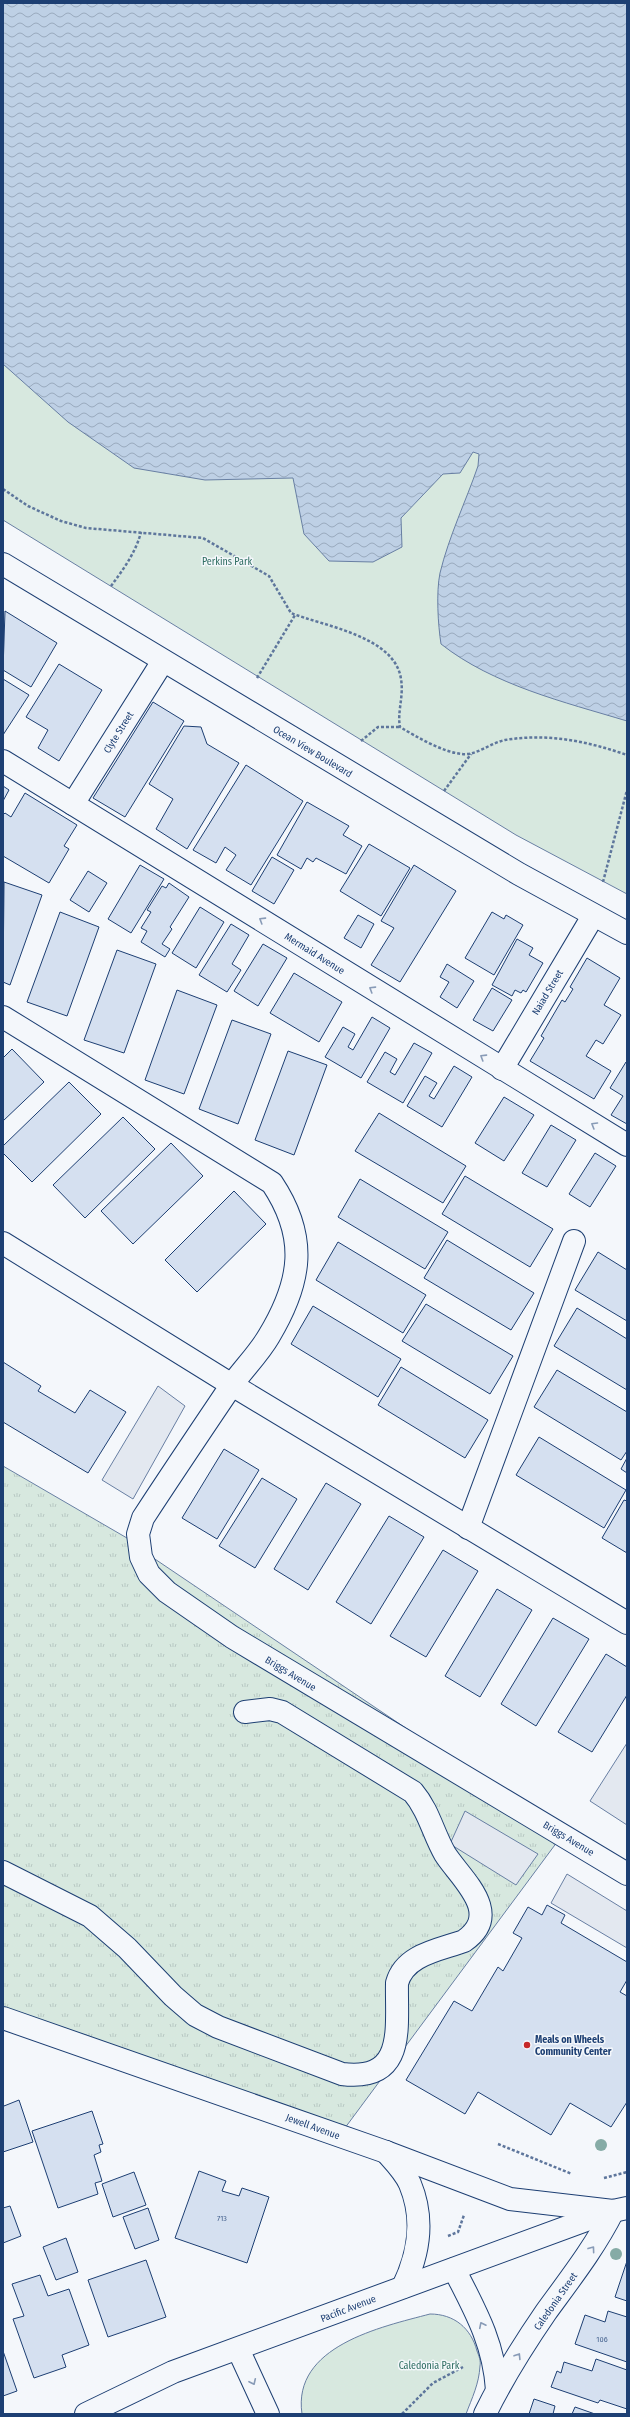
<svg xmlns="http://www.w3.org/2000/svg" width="630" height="2417" viewBox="0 0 630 2417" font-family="'Fira Sans Condensed',sans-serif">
<defs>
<pattern id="grass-tufts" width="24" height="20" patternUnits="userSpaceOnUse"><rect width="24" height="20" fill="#d7e8df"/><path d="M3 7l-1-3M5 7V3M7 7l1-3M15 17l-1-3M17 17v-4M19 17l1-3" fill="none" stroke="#b8c8c3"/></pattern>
<pattern id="water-waves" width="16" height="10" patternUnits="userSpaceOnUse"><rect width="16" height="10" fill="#bed0e5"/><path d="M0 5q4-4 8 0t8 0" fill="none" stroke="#9aaabe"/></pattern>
</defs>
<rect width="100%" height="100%" fill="#f4f7fb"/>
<polygon fill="url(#grass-tufts)" stroke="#687fa3" points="3,1466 139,1545 140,1549 563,1834 339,2136 3,2019"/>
<g fill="#d7e8df" stroke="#687fa3">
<polygon points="3,3 627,3 627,894 516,835 3,520"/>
<path d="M430 2314C454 2314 471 2328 477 2351 479 2356 481 2361 480 2366 479 2384 472 2398 466 2414H302C292 2346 381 2327 430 2314Z"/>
</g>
<g fill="#e3e8f0" stroke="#687fa3">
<polygon points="158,1386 185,1406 133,1499 102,1480"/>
<polygon points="627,1743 627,1825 590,1801"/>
<polygon points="465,1811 538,1854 516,1885 450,1844"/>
<polygon points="567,1874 627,1911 627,1948 551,1903"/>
</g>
<path fill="url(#water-waves)" stroke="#687fa3" d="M3 3H627V721C564 702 493 685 441 644 438 625 436 592 440 573 449 536 466 501 478 466L479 454 473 452 460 473 443 474 401 518 402 547 373 562 329 561 304 534 293 478 205 480 134 468 68 422 3 364Z"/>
<g fill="#d5e0f0" stroke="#1d3f73">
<polygon points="5,611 57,643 31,687 3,670"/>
<polygon points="59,664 102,690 59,761 38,748 48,730 26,717"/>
<polygon points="3,679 29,695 3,735"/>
<polygon points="153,702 184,721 125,817 93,798"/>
<polygon points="184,726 201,727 207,744 239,763 187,849 156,829 173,799 149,784"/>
<polygon points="246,765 303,801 251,885 226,870 236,855 225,847 216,863 193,850"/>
<polygon points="3,786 9,790 3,801"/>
<polygon points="25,793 77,825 64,846 69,849 49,883 3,856 3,815 5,813 11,817"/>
<polygon points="307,802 349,826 343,835 362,846 346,874 316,858 313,862 307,858 301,869 277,855"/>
<polygon points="369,844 410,868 381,916 340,891"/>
<polygon points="272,857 294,870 274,904 252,891"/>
<polygon points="140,865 164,879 131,933 108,919"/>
<polygon points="414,865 456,891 400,982 371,965 394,928 381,921"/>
<polygon points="88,871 107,883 89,912 70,900"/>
<polygon points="4,882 42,895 10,985 3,982"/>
<polygon points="169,883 189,897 170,927 172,929 162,944 170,949 165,957 141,942 147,931 141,928 151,912 147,910 162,886 166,888"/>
<polygon points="200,907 224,922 196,968 172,953"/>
<polygon points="60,912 99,927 67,1016 27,1002"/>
<polygon points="492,912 504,919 506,915 523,925 494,975 465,958"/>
<polygon points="358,915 374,924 361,948 344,938"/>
<polygon points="231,924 249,935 232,964 241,970 227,992 199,975"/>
<polygon points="517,939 533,948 529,955 543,963 526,992 523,990 521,993 515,990 512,996 492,985"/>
<polygon points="263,944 287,958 258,1006 234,991"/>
<polygon points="117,950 156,964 124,1053 84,1040"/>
<polygon points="587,958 620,978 604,1005 621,1015 603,1044 596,1040 586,1056 611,1071 594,1099 530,1061 544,1038 541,1036 562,1000 565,1002 573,989 570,987"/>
<polygon points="447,964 474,981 457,1008 440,997 449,982 440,977"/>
<polygon points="294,973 342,1002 319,1042 270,1013"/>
<polygon points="492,988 512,1000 493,1031 473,1020"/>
<polygon points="177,990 217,1005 184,1094 145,1080"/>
<polygon points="372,1017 390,1028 361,1078 325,1057 343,1027 355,1034 348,1047 353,1050"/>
<polygon points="232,1020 271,1034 238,1124 199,1109"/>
<polygon points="414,1043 432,1053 403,1103 367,1082 385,1052 397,1059 390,1072 395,1075"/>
<polygon points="12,1049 44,1082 3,1121 3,1058"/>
<polygon points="288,1051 327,1065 294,1155 255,1140"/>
<polygon points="626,1062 627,1063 627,1124 611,1115 623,1096 610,1088"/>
<polygon points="454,1066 472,1077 442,1127 407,1106 425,1076 437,1083 429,1096 434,1099"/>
<polygon points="69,1082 101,1114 32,1182 3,1153 3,1146"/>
<polygon points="504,1097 534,1115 504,1161 475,1143"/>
<polygon points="379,1113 466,1166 443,1203 355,1151"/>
<polygon points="123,1117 155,1149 85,1218 53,1185"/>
<polygon points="551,1125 576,1140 547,1187 522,1173"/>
<polygon points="171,1143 203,1176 133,1244 101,1211"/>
<polygon points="595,1153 616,1166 590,1207 569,1194"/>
<polygon points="465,1176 553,1229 530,1267 442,1214"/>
<polygon points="360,1179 448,1232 425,1269 338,1217"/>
<polygon points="234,1191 266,1224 197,1292 165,1260"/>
<polygon points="447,1240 534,1293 511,1330 424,1278"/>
<polygon points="338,1242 426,1295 403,1333 316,1280"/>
<polygon points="598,1252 627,1270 627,1321 575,1290"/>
<polygon points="426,1304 513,1356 490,1394 402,1341"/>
<polygon points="313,1306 401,1359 378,1397 291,1344"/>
<polygon points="577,1308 627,1339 627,1390 554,1346"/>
<polygon points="3,1362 41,1386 38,1391 75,1413 90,1390 126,1412 88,1473 3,1422"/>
<polygon points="401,1367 488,1420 465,1458 378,1405"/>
<polygon points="557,1370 627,1412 627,1451 621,1460 534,1407"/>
<polygon points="539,1437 626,1490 604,1528 516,1475"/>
<polygon points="224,1449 259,1470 217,1539 182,1518"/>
<polygon points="627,1458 627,1473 621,1469"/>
<polygon points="262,1478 297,1499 255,1568 219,1546"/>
<polygon points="326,1483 361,1504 308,1590 274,1569"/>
<polygon points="624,1500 627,1501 627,1553 602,1538"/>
<polygon points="389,1516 424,1537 371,1624 336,1602"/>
<polygon points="443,1550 478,1571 426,1657 390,1636"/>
<polygon points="497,1589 532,1610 480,1697 445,1676"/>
<polygon points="553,1618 589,1639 536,1726 501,1704"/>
<polygon points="606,1654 627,1667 627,1695 592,1752 558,1732"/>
<polygon points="547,1905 565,1915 561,1923 627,1962 627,1980 620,1992 627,1996 627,2102 611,2127 570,2103 551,2135 478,2092 465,2114 406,2080 454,2001 472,2011 498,1967 503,1971 522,1938 513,1933 528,1907 542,1915"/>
<polygon points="19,2100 33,2142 3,2152 3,2104 4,2106"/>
<polygon points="92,2111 103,2144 99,2145 101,2152 94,2155 102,2181 95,2183 98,2194 58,2208 32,2131"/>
<polygon points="199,2171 226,2181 222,2191 239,2196 242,2188 269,2197 247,2263 175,2238"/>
<polygon points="134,2172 146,2205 113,2217 102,2184"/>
<polygon points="10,2206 21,2236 3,2243 3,2208"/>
<polygon points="148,2208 159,2240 135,2249 123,2217"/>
<polygon points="66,2238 78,2272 56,2280 43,2247"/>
<polygon points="146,2260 166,2317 108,2337 88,2280"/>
<polygon points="627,2261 627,2301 615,2297"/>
<polygon points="40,2275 48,2296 69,2289 89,2345 62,2355 66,2367 34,2378 13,2319 24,2316 12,2284"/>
<polygon points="608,2311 627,2317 627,2362 575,2344 585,2315 605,2322"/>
<polygon points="3,2351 17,2391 3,2396"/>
<polygon points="596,2359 627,2370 627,2413 627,2409 600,2400 598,2403 551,2387 557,2371 561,2373 564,2362 592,2371"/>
<polygon points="534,2399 555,2406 553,2414 529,2414"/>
<polygon points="575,2407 595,2414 572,2414"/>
</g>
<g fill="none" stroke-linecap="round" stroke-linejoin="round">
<defs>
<g id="minor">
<polyline points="3,761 627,1145"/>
<polyline points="73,804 163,661"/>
<path d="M3 1017 272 1183C308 1237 302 1281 269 1336 258 1355 241 1371 229 1389 200 1432 171 1475 143 1518L138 1534 141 1557 149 1574 167 1592 232 1637 627 1874"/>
<polyline points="502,1069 593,916"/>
<polyline points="3,1243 232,1385 627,1623"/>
<polyline points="468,1528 574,1241"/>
<path d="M3 1872 90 1916 127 1948 173 1996 195 2015 218 2027 342 2074C407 2082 396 2027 397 1983 405 1954 440 1950 464 1941 504 1913 461 1879 445 1854 433 1833 429 1811 413 1792L282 1712 270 1709 245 1712"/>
<polyline points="3,2018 386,2152 510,2199 613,2211 627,2208"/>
<path d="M386 2152C394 2161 405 2172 410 2184 425 2220 419 2254 403 2287"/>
<path d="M454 2269C475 2310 494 2343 497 2390"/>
<polyline points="238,2349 268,2414"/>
<polyline points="86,2414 173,2372 608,2212"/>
<path d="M485 2414C502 2379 524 2344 546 2312 570 2279 595 2247 613 2211"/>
</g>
<polyline id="major" points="3,564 519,874 627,933"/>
</defs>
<use href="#minor" stroke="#1d3f73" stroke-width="24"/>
<use href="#major" stroke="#1d3f73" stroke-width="24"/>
<g stroke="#5e769c" stroke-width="2.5" stroke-dasharray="3 2" stroke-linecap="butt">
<path d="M3 489 28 506 61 521 86 528 203 538 269 576 291 613C323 626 395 636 401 679 404 696 397 712 400 727 417 737 442 752 462 754 476 756 490 743 505 740 547 733 587 741 627 755"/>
<path d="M111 586C123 570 136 552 141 532"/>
<polyline points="257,678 295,615"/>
<polyline points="361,741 378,727 400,727"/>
<polyline points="444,791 471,754"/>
<polyline points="603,882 627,790"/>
<polyline points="498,2144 572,2174"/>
<polyline points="604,2178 627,2172"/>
<polyline points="448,2236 458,2232 464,2215"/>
<polyline points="402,2414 433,2383 463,2367"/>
</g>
<use href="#minor" stroke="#f4f7fb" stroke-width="22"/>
<use href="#major" stroke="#f4f7fb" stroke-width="22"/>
</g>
<g fill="#86aba6">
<circle cx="601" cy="2145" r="6"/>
<circle cx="616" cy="2254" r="6"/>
</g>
<defs><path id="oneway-chevron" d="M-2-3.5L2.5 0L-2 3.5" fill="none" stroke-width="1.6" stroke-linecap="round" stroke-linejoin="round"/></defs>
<g stroke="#889bb7">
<use href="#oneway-chevron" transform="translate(262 920) rotate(-148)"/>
<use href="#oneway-chevron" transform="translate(372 989) rotate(-148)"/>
<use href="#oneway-chevron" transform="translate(483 1057) rotate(-148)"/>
<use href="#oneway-chevron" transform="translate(594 1125) rotate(-149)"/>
<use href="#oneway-chevron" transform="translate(592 2249) rotate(-54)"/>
<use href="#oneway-chevron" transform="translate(482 2325) rotate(-116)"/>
<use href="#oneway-chevron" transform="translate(518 2356) rotate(-58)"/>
<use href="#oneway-chevron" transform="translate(253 2382) rotate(65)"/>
</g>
<circle fill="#c62828" stroke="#f4f7fb" stroke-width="1.5" cx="527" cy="2045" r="4"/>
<g text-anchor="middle" stroke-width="3" stroke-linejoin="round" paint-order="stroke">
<g font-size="8" fill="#4b6792">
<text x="222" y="2221">713</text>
<text x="602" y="2342">106</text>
</g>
<g font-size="10" fill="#2c6c60" stroke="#f4f7fb">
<text x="227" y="565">Perkins Park</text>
<text x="429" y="2369">Caledonia Park</text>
</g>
<g font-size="10" fill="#1d3f73" stroke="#f4f7fb">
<text transform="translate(118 732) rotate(-58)" y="4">Clyte Street</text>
<text transform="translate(313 751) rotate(31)" y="4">Ocean View Boulevard</text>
<text transform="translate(315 953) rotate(32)" y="4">Mermaid Avenue</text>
<text transform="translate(547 992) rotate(-59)" y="4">Naiad Street</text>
<text transform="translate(291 1673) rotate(31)" y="4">Briggs Avenue</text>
<text transform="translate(569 1838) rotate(31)" y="4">Briggs Avenue</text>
<text transform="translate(313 2126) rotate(20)" y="4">Jewell Avenue</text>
<text transform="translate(555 2301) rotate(-55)" y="4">Caledonia Street</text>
<text transform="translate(348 2308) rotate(-21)" y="4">Pacific Avenue</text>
</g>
<g font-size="10" font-weight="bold" fill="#1d3f73" stroke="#f4f7fb" text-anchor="start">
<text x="535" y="2043">Meals on Wheels<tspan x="535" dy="12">Community Center</tspan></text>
</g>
</g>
<rect width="630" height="2417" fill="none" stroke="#1d3f73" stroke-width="8"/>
</svg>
